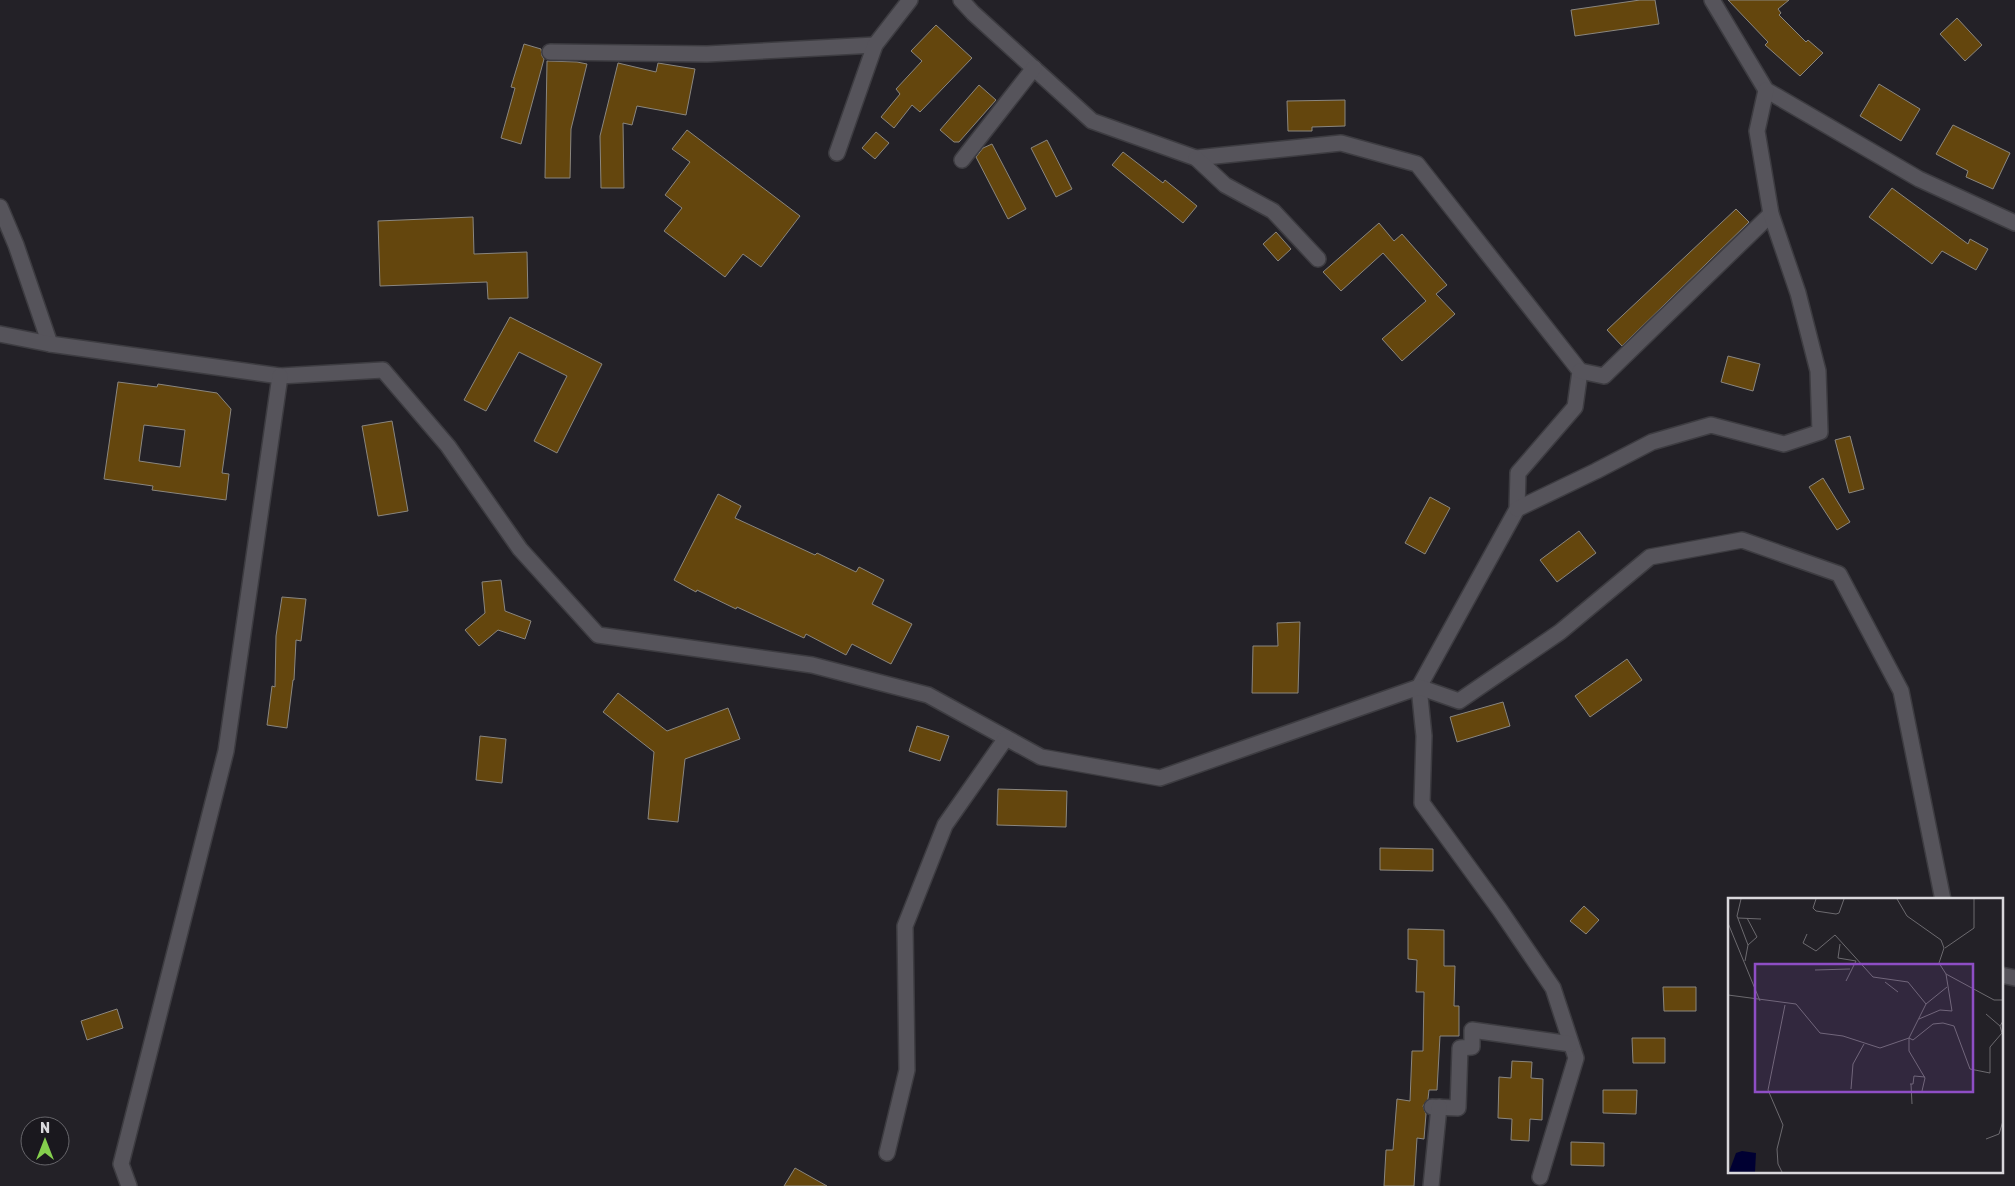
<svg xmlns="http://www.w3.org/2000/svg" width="2015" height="1186" viewBox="0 0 2015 1186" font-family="Rubik,sans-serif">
<rect width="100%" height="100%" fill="#232127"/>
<g fill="#64460d" stroke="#8a867f" fill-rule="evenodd">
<polygon points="1640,0 1655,0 1659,24 1575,36 1571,10"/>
<polygon points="1728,0 1789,0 1778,9 1781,13 1779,15 1806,42 1808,40 1823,53 1800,76 1765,45 1768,42"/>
<polygon points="1957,18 1982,45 1965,61 1940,34"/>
<polygon points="936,25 972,58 920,112 912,105 894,128 881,117 900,94 896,89 922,61 911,51"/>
<polygon points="524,44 541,49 542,56 544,59 521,144 501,138 515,88 511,87"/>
<polygon points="547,61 577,62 587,64 571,129 570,178 545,178"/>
<polygon points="618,63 656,72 658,63 695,69 686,115 637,106 632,125 623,123 624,188 601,188 600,136"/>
<polygon points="1879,84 1920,109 1901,141 1860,116"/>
<polygon points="979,85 996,100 959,142 954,142 940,130"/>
<polygon points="1345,100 1345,126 1312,127 1312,131 1288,131 1287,101"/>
<polygon points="1953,125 2010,153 1993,189 1966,177 1968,171 1936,154"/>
<polygon points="687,130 800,216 761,267 743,254 725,277 664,231 682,208 665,195 690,162 672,149"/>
<polygon points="876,132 889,143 875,159 862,148"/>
<polygon points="1047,140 1072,189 1056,197 1031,148"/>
<polygon points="992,144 1026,209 1008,219 976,157 983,148"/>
<polygon points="1123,152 1163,183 1165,180 1197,206 1183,223 1112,165"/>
<polygon points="1892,188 1968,244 1970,239 1988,249 1976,270 1942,251 1932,264 1869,217"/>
<polygon points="1736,209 1749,222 1622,346 1607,330"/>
<polygon points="473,217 474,254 527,252 528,298 488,299 487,282 380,286 378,221"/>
<polygon points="1379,223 1394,241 1402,234 1447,285 1436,294 1455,314 1402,361 1382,339 1426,301 1383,253 1341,291 1323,272"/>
<polygon points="1276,232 1291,249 1278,261 1263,244"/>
<polygon points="510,317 602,364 557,453 534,441 567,376 519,352 486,411 464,400"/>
<polygon points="1728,356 1760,364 1753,391 1721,382"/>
<path d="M118 382 157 387 158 384 217 393 231 409 222 473 229 474 226 500 152 490 153 486 104 479ZM144 425 185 430 180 467 139 461Z"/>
<polygon points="392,421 408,511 378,516 362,426"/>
<polygon points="1850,436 1864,489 1849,493 1835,440"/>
<polygon points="1823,478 1850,522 1837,530 1809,487"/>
<polygon points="718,494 741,506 735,518 815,555 817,553 856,572 859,567 884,580 872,604 912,624 891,664 852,644 846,655 806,634 804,638 737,607 736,609 697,590 696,592 674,580"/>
<polygon points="1430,497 1450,508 1425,554 1405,543"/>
<polygon points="1579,531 1596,553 1557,582 1540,560"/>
<polygon points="501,580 505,611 531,621 525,639 498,630 479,646 465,630 485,613 482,582"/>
<polygon points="282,597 306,599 301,641 296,640 294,680 293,680 287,728 267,725 272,686 275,687 276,636"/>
<polygon points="1300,622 1298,693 1252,693 1253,646 1278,646 1277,623"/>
<polygon points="1627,659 1642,680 1590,717 1575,696"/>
<polygon points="618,693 667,731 728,708 740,739 685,759 678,822 648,819 654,752 603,712"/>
<polygon points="1503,702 1510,726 1457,742 1450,717"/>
<polygon points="917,726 949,736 940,761 909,751"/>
<polygon points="480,736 506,739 502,783 476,780"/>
<polygon points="998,789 1067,791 1066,827 997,825"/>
<polygon points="1380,848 1433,849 1433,871 1380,870"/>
<polygon points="1584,906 1599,920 1586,934 1570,921"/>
<polygon points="1408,929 1444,930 1444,966 1455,966 1454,1006 1459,1006 1459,1036 1440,1036 1437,1090 1429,1090 1428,1099 1423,1106 1426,1114 1424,1139 1417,1138 1414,1186 1384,1186 1386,1150 1393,1150 1397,1099 1410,1101 1412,1051 1423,1051 1424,992 1416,992 1417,960 1408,959"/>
<polygon points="1663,987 1696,987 1696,1011 1664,1011"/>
<polygon points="117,1009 123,1028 87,1040 81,1021"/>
<polygon points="1632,1038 1665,1038 1665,1063 1633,1063"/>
<polygon points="1512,1061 1532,1062 1531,1078 1543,1079 1542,1120 1530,1119 1529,1141 1511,1140 1512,1119 1498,1118 1499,1077 1511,1078"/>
<polygon points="1603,1090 1637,1090 1636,1114 1603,1113"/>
<polygon points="1571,1142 1604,1143 1604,1166 1571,1165"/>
<polygon points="795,1168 827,1186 784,1186"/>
</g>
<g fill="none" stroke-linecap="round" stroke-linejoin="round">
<defs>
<g id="minor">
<polyline points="961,0 973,13 1092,121 1196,158 1341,143 1417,164 1580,371 1575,407 1518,473 1517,509 1419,687 1424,736 1422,803 1500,910 1553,988 1576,1058 1540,1177"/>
<polyline points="1712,0 1766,90 1919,179 2015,223"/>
<polyline points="550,52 707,54 875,45"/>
<polyline points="837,153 875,45 910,0"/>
<polyline points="1196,158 1225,185 1273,211 1318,259"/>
<polyline points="962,160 1034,68"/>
<polyline points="0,207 16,245 50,344"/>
<polyline points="0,334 50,344 280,376 383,370 448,446 520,549 598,635 812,665 928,695 1041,757 1160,778 1419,687 1459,701 1560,632 1650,557 1742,540 1839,574 1901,691 1943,900"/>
<polyline points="1580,371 1604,376 1771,214"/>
<polyline points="1517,509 1596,471 1652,442 1711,425 1784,444 1820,432 1818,371 1798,293 1771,214 1757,131 1766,90"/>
<polyline points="2001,975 2015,978"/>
<polyline points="1432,1107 1458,1108 1460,1048 1472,1047 1472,1030 1571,1044"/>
<polyline points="887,1153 907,1070 905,926 945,825 1006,738"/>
<polyline points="129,1186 121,1164 226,751 280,376"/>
<polyline points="1431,1186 1439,1107"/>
</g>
</defs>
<use href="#minor" stroke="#3d3c41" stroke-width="18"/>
<use href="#minor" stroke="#56545b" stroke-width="15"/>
</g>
<g transform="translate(1728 898)">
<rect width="275" height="275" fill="#232127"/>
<path d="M14 253 28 255 27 274H1L8 255Z" fill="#000032"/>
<path fill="none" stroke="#6c6a6f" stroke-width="1" d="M13 1 9 18 20 47 17 63M88 1 85 10 88 13 108 16 111 15 116 1M169 1 179 18 213 42 216 50 211 65 218 76 266 102H275M10 20 33 21M19 20 29 39 20 47M0 25 32 103M79 36 75 45 88 53 107 37 145 79 180 84 198 106 181 140V153L197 180 194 193M112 46 110 60 128 63 118 83M217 50 246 30V1M87 72 122 71M157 84 170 94M0 97 68 106 92 135 115 138 152 150 181 140 185 142 205 126 215 125 226 128 242 171 262 175V149L274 135 272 128 275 123M198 106 219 89M258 116 272 128M191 121 212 112 224 113 218 76M182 186H185L186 178 197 179M183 186 184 206M123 191 125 166 136 146M258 241 271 236 275 223M54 274 50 266 49 251 55 227 40 192 57 107"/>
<path fill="#8e4ec5" fill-opacity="0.15" stroke="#8e4ec5" stroke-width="2.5" d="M27 66H245V194H27Z"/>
<rect width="275" height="275" fill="none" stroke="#d9d8dc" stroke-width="2.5"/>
</g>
<g transform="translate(45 1141)"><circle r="24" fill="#1a181e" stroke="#66656a"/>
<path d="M0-4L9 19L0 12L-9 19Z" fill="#84cf4d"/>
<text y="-8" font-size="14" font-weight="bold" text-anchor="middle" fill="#d9d8dc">N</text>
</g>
</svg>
